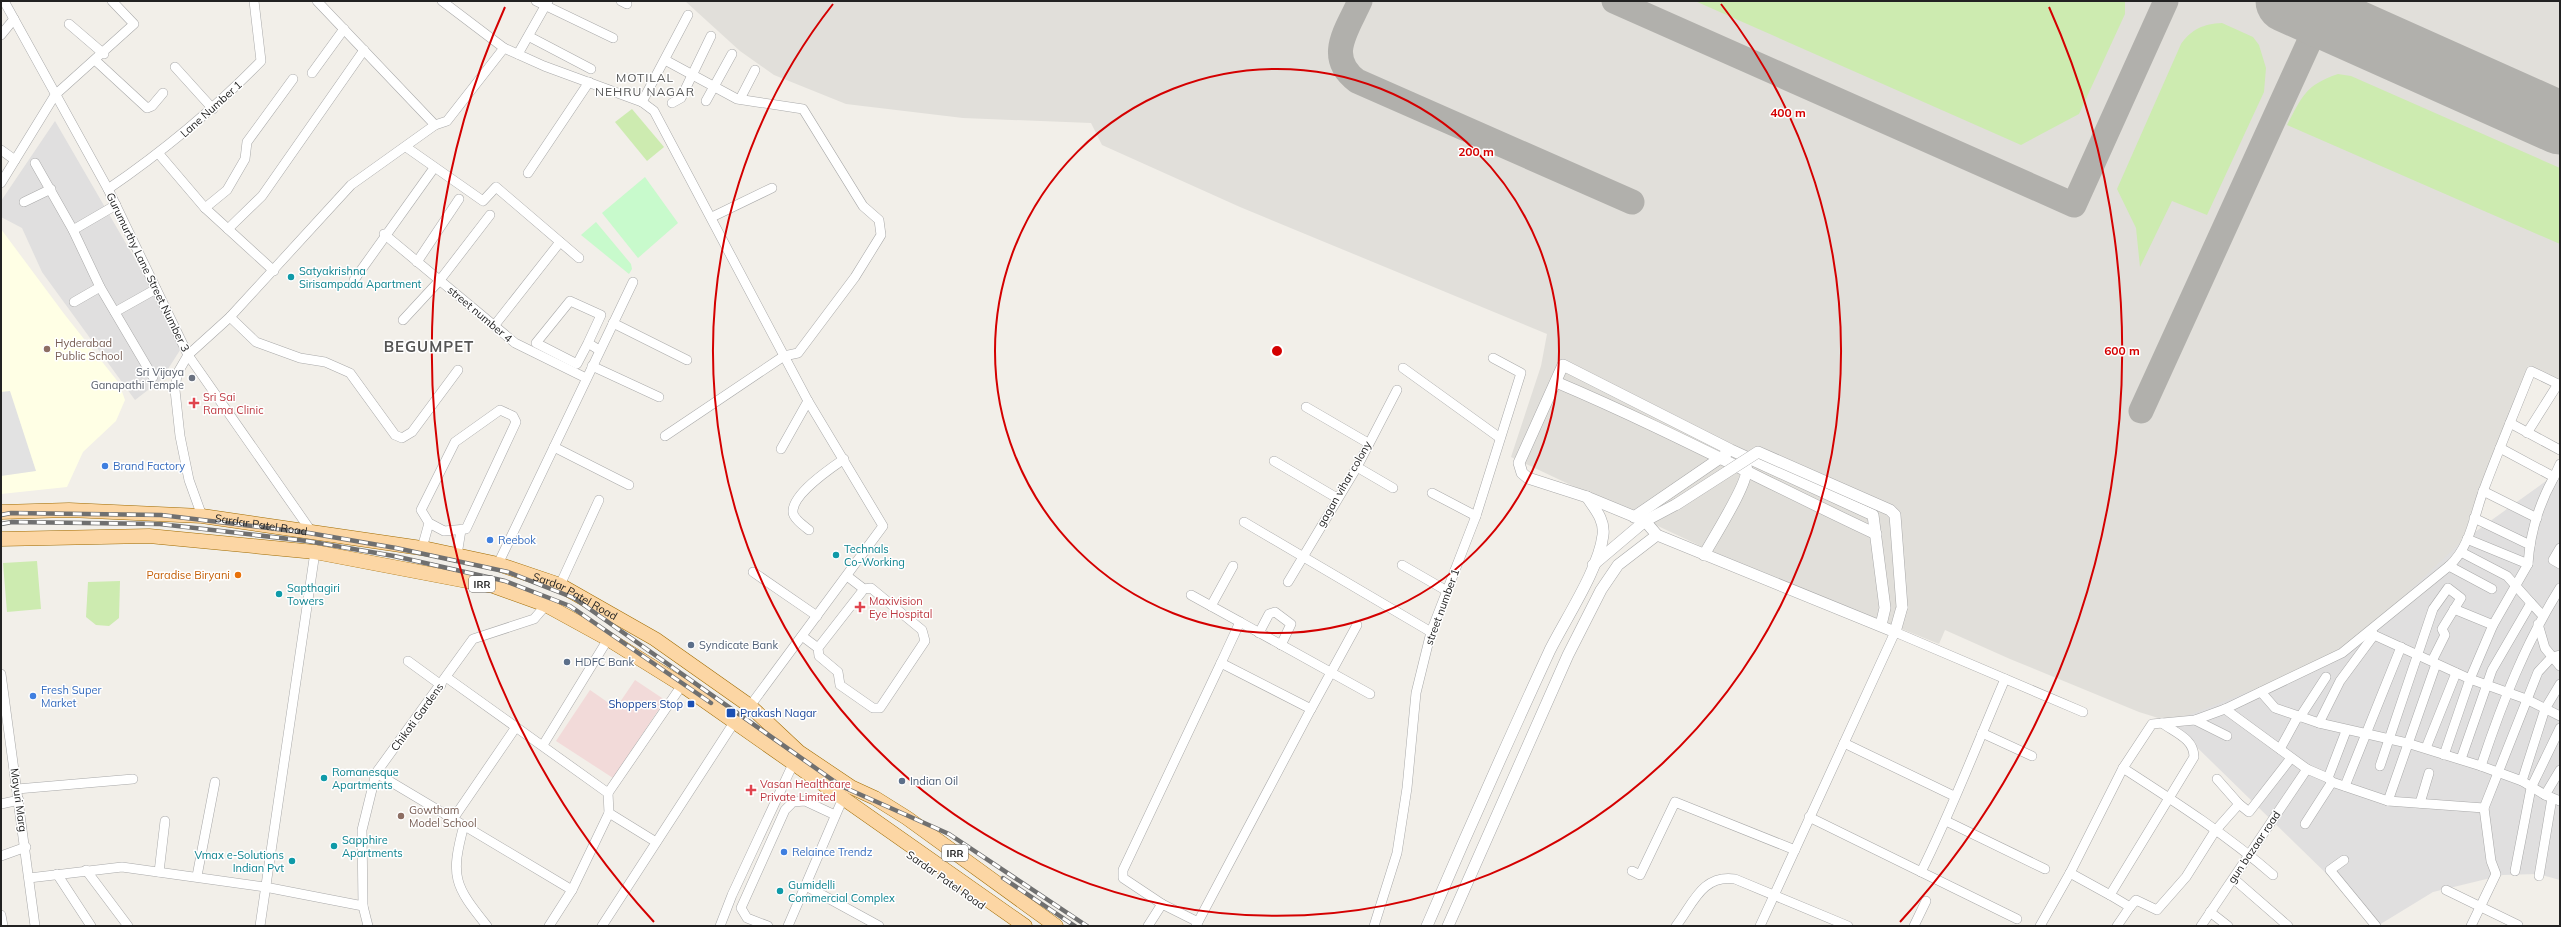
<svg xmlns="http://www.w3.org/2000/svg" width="2561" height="927" viewBox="0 0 2561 927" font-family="Mulish,sans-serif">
<rect width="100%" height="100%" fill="#f2efe9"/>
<g fill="#e0dfdf">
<polygon points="55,121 150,285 182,347 161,380 135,400 42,272 22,228 1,217 1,201"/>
<polygon points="2560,471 2560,880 2538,874 2503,875 2433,892 2379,925 2171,722 2461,542"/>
</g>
<polygon fill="#f2dad9" points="635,680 665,700 613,778 556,741 590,690 616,708"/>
<polygon fill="#ffffe5" points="1,229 65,315 119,383 125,400 116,421 83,452 67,487 1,494"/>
<polygon fill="#e1dfda" points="685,1 2560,1 2560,382 2528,366 2461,542 2382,617 2342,649 2294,674 2171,722 2139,712 2010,659 1945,630 1939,644 1726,558 1511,457 1541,366 1547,334 1240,207 1102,145 1091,123 963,118 846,104 774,75 740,51"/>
<g fill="#cdebb0">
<polygon points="1695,1 2125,1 2125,14 2079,114 2021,145"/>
<path d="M2222 23 2253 37 2259 45 2266 68 2264 92 2207 215 2172 201 2140 267 2136 228 2117 189 2181 44C2192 29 2203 24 2222 23Z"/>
<path d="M2338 74 2351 76 2560 168V244L2287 125C2302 97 2305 85 2338 74Z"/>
<polygon points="632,109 664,147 647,161 615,122"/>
<polygon points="37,561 41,609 7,612 3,563"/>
<polygon points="120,581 119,618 109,626 96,625 86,617 88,582"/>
</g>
<g fill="#c8facc">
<polygon points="645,177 678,223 638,258 602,213"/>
<polygon points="596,222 631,264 632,269 629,274 581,235"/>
</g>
<polygon fill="#e2e2e2" points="10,391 36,471 1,476 1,392"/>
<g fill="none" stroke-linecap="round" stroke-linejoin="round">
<g stroke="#b1b0ac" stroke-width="25">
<path d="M1360 1C1347 30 1325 57 1357 81L1632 202"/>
<polyline points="1614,1 2074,205 2166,1"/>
<polyline points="2141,411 2321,16 2325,1"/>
</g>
<polyline stroke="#b1b0ac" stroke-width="63" points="2287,1 2560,123"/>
<defs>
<g id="minor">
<polyline points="4,1 108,189 188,355 311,531"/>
<polyline points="317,1 435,125"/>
<polyline points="442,1 504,48 544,66 642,102 654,111 808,401 883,526 750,706"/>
<polyline points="536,1 613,38"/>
<polyline points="621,1 627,4"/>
<polyline points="69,24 104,54"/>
<polyline points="1,35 14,19"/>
<polyline points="530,37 591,69"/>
<polyline points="518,54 548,1"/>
<polyline points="665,60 737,99 803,109 863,206 879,220 881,235 855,277 798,353 784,356 665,436"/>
<polyline points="96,61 147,108 152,106 163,93"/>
<polyline points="175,67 213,109"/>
<polyline points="312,73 344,29"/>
<polyline points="740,99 755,70"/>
<polyline points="706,101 732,54"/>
<polyline points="642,102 688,15"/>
<polyline points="672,103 681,98 711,36"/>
<polyline points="406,147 483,201 496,187 579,258"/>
<polyline points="1,150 15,160"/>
<polyline points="159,154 205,208 274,271"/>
<polyline points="35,163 73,230 100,287 153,377"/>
<polyline points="528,173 589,82"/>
<polyline points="1,183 55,95 134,24 112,1"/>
<path d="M108 189C165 150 213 110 261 61L254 1"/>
<polyline points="24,202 51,189"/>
<polyline points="205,208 227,190 245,159 247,142 293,79"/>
<polyline points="712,217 772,188"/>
<polyline points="228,229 262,196 364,50"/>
<polyline points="73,230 116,205"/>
<polyline points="384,234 515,343 586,378"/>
<polyline points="417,262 459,199"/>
<polyline points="354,280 434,168"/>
<polyline points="74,302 100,287"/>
<polyline points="115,312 156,289"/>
<polyline points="230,317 256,342 300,358 325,362 350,373 395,435 402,438 412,432 458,370"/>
<polyline points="403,320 440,280 490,215"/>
<polyline points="613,323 687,360"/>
<polyline points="494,326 560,242"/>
<polyline points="588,343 577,364 536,343 570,301 601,315 588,343 599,350"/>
<polyline points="592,366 659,397"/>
<polyline points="1403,368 1500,438"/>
<polyline points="1306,407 1368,443"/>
<polyline points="2510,423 2560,450"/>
<polyline points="2527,433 2558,384"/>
<polyline points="554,447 629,485"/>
<polyline points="2500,448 2554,477 2560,464"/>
<polyline points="781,449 808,401"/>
<polyline points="1274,461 1337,498"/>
<polyline points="1357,467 1393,488"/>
<polyline points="2483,491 2537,518"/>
<polyline points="1432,493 1476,516"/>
<polyline points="202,516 189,480 180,436 175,390 177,374 188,355 230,317 351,185 435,125 447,121 504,48"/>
<polyline points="2474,518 2530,545"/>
<polyline points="1244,522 1431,632"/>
<path d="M809 530C804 526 793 518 793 512 792 494 831 468 844 459"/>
<polyline points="422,548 429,523 444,531 466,529 516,422 513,416 500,410 455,442 421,510 429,523"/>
<polyline points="2560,548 2553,560 2560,564"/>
<polyline points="2461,552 2507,576 2531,603"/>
<polyline points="457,555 461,530"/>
<polyline points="498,564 633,282"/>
<path d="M2528 564C2530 533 2539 504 2554 477"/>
<polyline points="1402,565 1447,591"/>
<polyline points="2449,566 2492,589"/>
<polyline points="753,572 817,616"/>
<polyline points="847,576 864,589"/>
<polyline points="1288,582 1357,467 1397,390"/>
<polyline points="560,585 599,500"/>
<polyline points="1191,595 1240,622 1221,663"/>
<polyline points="1211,606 1233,566"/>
<polyline points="2454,609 2493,625"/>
<polyline points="1240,622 1370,694"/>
<polyline points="2538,624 2545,648 2560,666"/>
<polyline points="2371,630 2374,635 2470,679 2526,699 2560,716"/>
<polyline points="1259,633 1269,614 1275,612 1291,624 1281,645"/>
<polyline points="802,636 818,648 819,656 838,672 840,685 873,708 880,708 925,641 922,630 871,588 864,589 818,648"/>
<polyline points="408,661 441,685"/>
<polyline points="1,674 35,926"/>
<polyline points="446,677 608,793 609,813 656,842"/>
<polyline points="2261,692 2275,708 2319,723 2407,743 2481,766 2522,781 2545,795 2560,801"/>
<polyline points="1311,709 1357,625"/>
<polyline points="2225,709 2307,769 2328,778 2332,782 2388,801 2484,808"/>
<polyline points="2300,717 2326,677"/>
<polyline points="2195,720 2227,736"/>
<polyline points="2319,723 2340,681 2374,635"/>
<polyline points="1982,733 2032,756"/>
<polyline points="1844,743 1954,796"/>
<polyline points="543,745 608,639"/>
<polyline points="2426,748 2456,673"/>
<polyline points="2280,749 2298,716"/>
<polyline points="2444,755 2470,679 2493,625 2528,564 2467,539"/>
<polyline points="2461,759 2492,670 2531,603 2543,616"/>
<polyline points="2380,766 2433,609 2448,588 2461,598 2442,629 2445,635 2432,661"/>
<path d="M2481 766C2502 703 2525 644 2560 588"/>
<path d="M2123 768C2174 801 2227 835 2273 875"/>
<polyline points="376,773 572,890"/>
<polyline points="2328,778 2346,731"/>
<polyline points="2522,781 2545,709 2560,684"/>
<polyline points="2345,786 2401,647"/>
<polyline points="17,789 133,779"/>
<polyline points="608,793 682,685"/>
<polyline points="2545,795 2560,770"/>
<polyline points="2388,801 2436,664"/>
<polyline points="2420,803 2429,773"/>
<polyline points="1,804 19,800"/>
<polyline points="2239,804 2249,812 2291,758"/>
<polyline points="1809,817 2017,919"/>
<polyline points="453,819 516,727"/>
<polyline points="1946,821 2045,869"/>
<polyline points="2305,824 2332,782"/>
<path d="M464 825C450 877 454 885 487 926"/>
<polyline points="1,856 26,847"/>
<polyline points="2344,860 2330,870 2376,926"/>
<polyline points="86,870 128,926"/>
<polyline points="1632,871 1640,875 1675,802 1795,850"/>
<polyline points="2515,871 2531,788 2560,728"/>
<polyline points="159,872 165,821"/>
<path d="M1921 872C1952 810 1977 744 2005 679"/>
<path d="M2070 873 2110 895 2194 757C2194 739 2176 733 2162 723"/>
<polyline points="57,874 91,926"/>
<polyline points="197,876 215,782"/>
<polyline points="2539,876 2552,798"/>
<polyline points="29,878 122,867 265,887 363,906"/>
<polyline points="2234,879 2288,926"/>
<polyline points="806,886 879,926"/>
<polyline points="2446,890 2518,925"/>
<polyline points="2110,895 2130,907 2136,900 2157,910 2186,877 2215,831 2239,804 2217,779"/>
<polyline points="1162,904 1123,878 1123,870 1221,663 1311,709 1198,922"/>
<polyline points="2210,912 2228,926"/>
<polyline points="1,915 3,926"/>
<polyline points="260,926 315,552"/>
<polyline points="368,926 363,906 362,830 376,773 473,639 534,619 546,605"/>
<polyline points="549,926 572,890 609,813"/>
<polyline points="602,926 735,721"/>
<polyline points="720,926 732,895 793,764"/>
<polyline points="768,926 747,918 741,908 785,810 793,802 805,801 835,815"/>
<polyline points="788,926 843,798"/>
<polyline points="1148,926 1162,904 1198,922 1196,926"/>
<polyline points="1374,926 1397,853 1407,788 1416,693 1431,632 1476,516 1521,373 1493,358"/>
<path d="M1676 926C1693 904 1702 874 1735 879L1848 926"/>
<polyline points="1760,926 1895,632 2083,712"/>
<polyline points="1914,926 1926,901"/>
<path d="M2040 926 2070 873 2123 768 2152 724 2195 720 2225 709 2342 653 2449 566C2471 546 2474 515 2484 489 2499 449 2515 411 2531 371L2560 385"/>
<polyline points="2117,926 2130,907"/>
<polyline points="2201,926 2307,769"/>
<polyline points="2471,926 2496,874 2491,861 2484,808 2538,672 2552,657 2560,655"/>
</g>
<g id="tertiary">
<path d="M1556 382C1665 428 1769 484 1876 534"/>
<polyline points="1634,517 1726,454"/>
<path d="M1704 555C1712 540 1752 478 1746 466"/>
<polyline points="1593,565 1645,521 1677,504"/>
<polyline points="1881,625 1885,608 1873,515 1731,450 1563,365 1519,463 1522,473 1528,478 1587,497 1645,521 1657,535 1895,632 1902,607"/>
<path d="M1427 926C1467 833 1508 741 1550 650 1566 618 1599 569 1603 535 1605 520 1595 509 1587 497"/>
<polyline points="1448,926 1568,655 1601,590 1618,565 1657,535"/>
</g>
<g id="primary">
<path id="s1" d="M1 512 69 510 202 516 428 549 498 564 560 585 655 639 750 706 799 752 851 787 875 798 907 818 1056 926"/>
<polyline points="1,539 149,536 315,552 493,586 546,605 608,639 682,685 1025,926"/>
</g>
</defs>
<use href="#minor" stroke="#a9a9a9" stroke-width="10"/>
<use href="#tertiary" stroke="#a9a9a9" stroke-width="12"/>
<use href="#primary" stroke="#a06b00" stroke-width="15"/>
<use href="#minor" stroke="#fff" stroke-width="9"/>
<use href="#tertiary" stroke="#fff" stroke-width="11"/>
<use href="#primary" stroke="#fcd6a4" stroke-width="14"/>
<defs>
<g id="rail">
<polyline points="1,515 11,513 161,515 309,533 396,548 508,572 574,598 841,786 949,834 1087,926"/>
<polyline points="1,524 12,522 160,524 307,541 394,556 505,581 570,606 711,703"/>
<polyline points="1003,878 1075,926"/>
</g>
</defs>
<use href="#rail" stroke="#707070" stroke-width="4.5"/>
<use href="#rail" stroke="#fff" stroke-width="3" stroke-dasharray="9" stroke-linecap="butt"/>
<defs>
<polyline id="tertiary-bridge" points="1677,504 1758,452 1890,510 1895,515 1902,607"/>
</defs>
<use href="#tertiary-bridge" stroke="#a9a9a9" stroke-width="12" stroke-linecap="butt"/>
<use href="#tertiary-bridge" stroke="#fff" stroke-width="11"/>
</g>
<g fill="none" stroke="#d40000" stroke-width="2">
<circle cx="1277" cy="351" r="282"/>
<path d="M1721 4A564 564 0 1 1 833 4"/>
<path d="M654 922A845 845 0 0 1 505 7M2049 7A845 845 0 0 1 1900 922"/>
</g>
<g fill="#0f9aa8" stroke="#fff" stroke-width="1.5">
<circle cx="291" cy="277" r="4"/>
<circle cx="836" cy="555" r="4"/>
<circle cx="279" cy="594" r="4"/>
<circle cx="324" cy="778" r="4"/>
<circle cx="334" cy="846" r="4"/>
<circle cx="292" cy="861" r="4"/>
<circle cx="780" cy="891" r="4"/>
</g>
<g fill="#8d6e63" stroke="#fff" stroke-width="1.5">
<circle cx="47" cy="349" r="4"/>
<circle cx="401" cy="816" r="4"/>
</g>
<circle fill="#6b7280" stroke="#fff" stroke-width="1.5" cx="192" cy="378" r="4"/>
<g fill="#e0444e" stroke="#fff" stroke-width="1.5">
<path d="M192 397h4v4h4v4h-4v4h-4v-4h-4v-4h4z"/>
<path d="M858 601h4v4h4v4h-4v4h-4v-4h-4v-4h4z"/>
<path d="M749 784h4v4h4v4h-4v4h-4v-4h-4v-4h4z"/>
</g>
<g fill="#3f7fe0" stroke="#fff" stroke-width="1.5">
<circle cx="105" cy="466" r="4"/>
<circle cx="490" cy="540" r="4"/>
<circle cx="33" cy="696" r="4"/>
<circle cx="784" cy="852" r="4"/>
</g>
<circle fill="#e8710a" stroke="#fff" stroke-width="1.5" cx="238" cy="575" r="4"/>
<g fill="#5c6f8a" stroke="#fff" stroke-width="1.5">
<circle cx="691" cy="645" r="4"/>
<circle cx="567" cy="662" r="4"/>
<circle cx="902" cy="781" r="4"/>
</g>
<g fill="#1a4fb4" stroke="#fff" stroke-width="1.5">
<rect x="687" y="700" width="8" height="8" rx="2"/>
<rect x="726" y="708" width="10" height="10" rx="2"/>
</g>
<g text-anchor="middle" stroke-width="3" stroke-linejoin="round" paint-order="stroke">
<g fill="#fff" stroke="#646464" stroke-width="1">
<rect x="469" y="576" width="26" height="16" rx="3"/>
<rect x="942" y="845" width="26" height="16" rx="3"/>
</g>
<g font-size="10" font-weight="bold" fill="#222">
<text x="482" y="588">IRR</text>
<text x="955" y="857">IRR</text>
</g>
<g font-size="11" fill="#222" stroke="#fff">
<text transform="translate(211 109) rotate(-42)" y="4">Lane Number 1</text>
<text transform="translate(148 272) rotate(64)" y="4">Gurumurthy Lane Street Number 3</text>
<text transform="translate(480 314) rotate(40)" y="4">street number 4</text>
<text transform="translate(1344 484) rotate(-60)" y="4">gagan vihar colony</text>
<text dy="4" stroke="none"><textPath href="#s1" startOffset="261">Sardar Patel Road</textPath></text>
<text dy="4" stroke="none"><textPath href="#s1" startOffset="585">Sardar Patel Road</textPath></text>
<text transform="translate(1442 607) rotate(-70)" y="4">street number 1</text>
<text transform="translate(417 717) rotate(-54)" y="4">Chikoti Gardens</text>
<text transform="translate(19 800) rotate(82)" y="4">Mayuri Marg</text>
<text transform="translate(2254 847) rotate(-56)" y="4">gun bazaar road</text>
<text transform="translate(946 880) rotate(35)" y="4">Sardar Patel Road</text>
</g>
<g font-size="11" fill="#0d838f" stroke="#fff" text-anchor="start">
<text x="299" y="275">Satyakrishna<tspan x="299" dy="13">Sirisampada Apartment</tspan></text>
<text x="844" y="553">Technals<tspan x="844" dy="13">Co-Working</tspan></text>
<text x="287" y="592">Sapthagiri<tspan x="287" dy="13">Towers</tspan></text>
<text x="332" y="776">Romanesque<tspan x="332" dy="13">Apartments</tspan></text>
<text x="342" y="844">Sapphire<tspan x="342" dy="13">Apartments</tspan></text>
<text x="284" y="859" text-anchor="end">Vmax e-Solutions<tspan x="284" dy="13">Indian Pvt</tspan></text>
<text x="788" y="889">Gumidelli<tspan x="788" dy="13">Commercial Complex</tspan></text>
</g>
<g font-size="11" fill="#785e54" stroke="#fff" text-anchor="start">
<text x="55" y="347">Hyderabad<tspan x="55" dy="13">Public School</tspan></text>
<text x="409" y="814">Gowtham<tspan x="409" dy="13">Model School</tspan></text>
</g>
<g font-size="11" fill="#5b616d" stroke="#fff" text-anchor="end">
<text x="184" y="376">Sri Vijaya<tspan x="184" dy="13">Ganapathi Temple</tspan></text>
</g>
<g font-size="11" fill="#be3a42" stroke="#fff" text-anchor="start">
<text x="203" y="401">Sri Sai<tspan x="203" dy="13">Rama Clinic</tspan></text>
<text x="869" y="605">Maxivision<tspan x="869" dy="13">Eye Hospital</tspan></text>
<text x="760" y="788">Vasan Healthcare<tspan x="760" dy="13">Private Limited</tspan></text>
</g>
<g font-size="11" fill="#366cbe" stroke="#fff" text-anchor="start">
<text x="113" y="470">Brand Factory</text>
<text x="498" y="544">Reebok</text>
<text x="41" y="694">Fresh Super<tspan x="41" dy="13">Market</tspan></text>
<text x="792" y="856">Relaince Trendz</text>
</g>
<g font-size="11" fill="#c56008" stroke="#fff" text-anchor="end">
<text x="230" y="579">Paradise Biryani</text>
</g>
<g font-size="11" fill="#4e5e75" stroke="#fff" text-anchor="start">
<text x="699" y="649">Syndicate Bank</text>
<text x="575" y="666">HDFC Bank</text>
<text x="910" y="785">Indian Oil</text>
</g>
<g font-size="11" fill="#164399" stroke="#fff" text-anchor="end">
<text x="683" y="708">Shoppers Stop</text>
<text x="740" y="717" text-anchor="start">Prakash Nagar</text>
</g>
<g font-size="12" letter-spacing="1" fill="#555" stroke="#fff">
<text x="645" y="82">MOTILAL<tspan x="645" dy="14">NEHRU NAGAR</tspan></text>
</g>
<g font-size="15" font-weight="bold" letter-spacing="1" fill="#555" stroke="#fff">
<text x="429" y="352">BEGUMPET</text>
</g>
</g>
<circle cx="1277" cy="351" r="6" fill="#d40000" stroke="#fff" stroke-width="2"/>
<g font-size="12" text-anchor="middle" font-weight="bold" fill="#d40000" stroke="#fff" stroke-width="3" stroke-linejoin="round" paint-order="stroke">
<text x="1788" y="117">400 m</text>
<text x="1476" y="156">200 m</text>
<text x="2122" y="355">600 m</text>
</g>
<rect width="2561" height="927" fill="none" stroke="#222222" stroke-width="4"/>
</svg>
